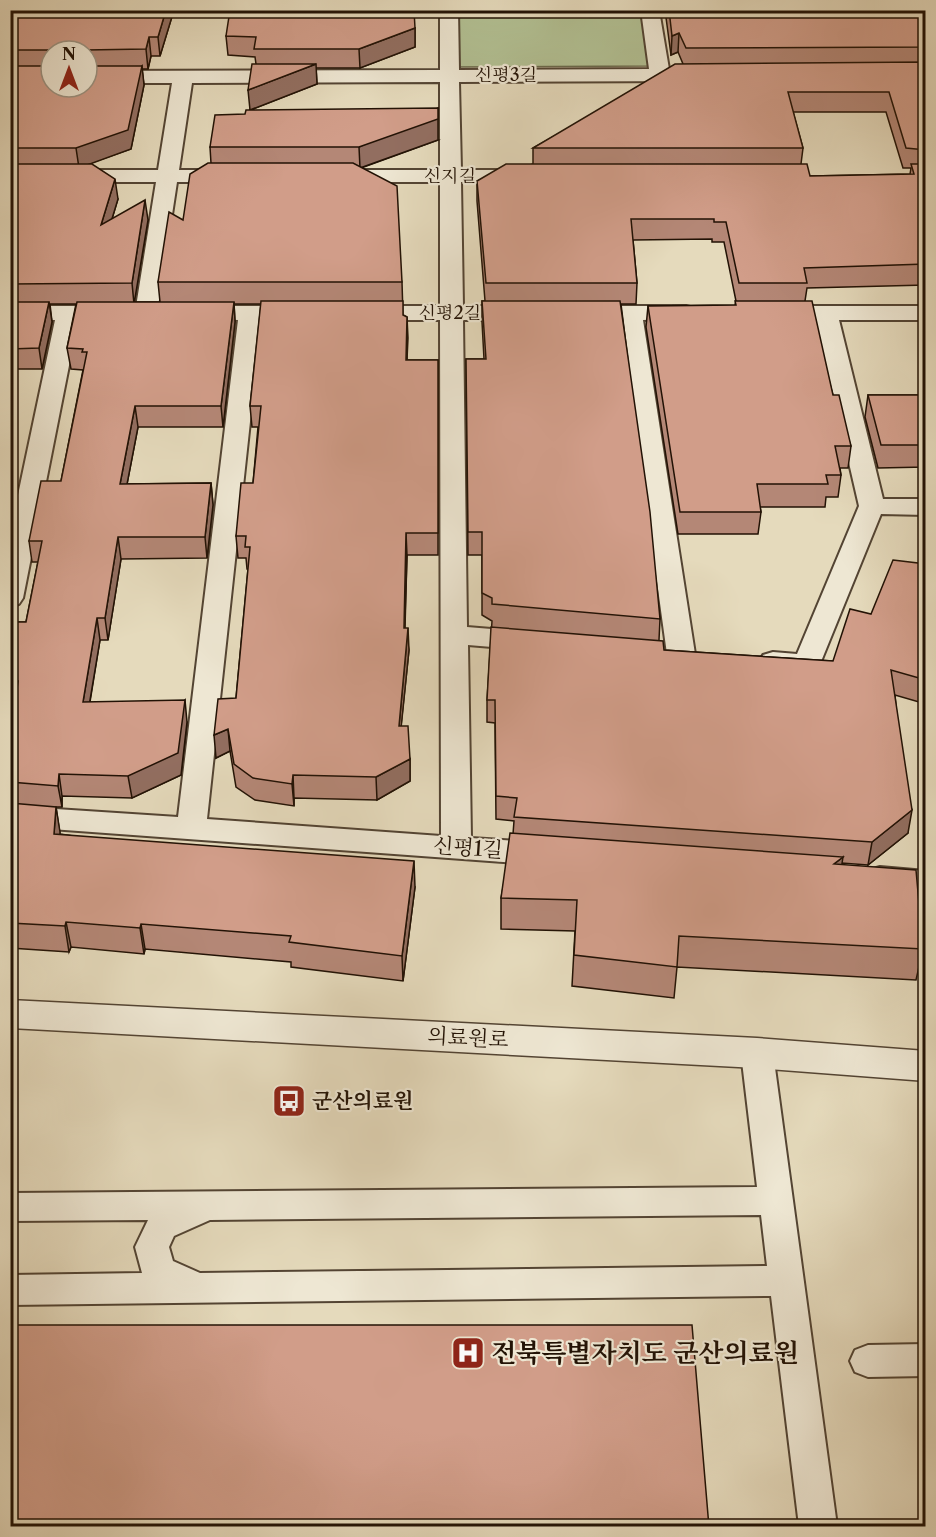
<svg xmlns="http://www.w3.org/2000/svg" width="936" height="1537" viewBox="0 0 936 1537" font-family="'Libre Caslon Text','Noto Serif KR',serif">
<rect width="100%" height="100%" fill="#e5dabc"/>
<filter id="stains"><feTurbulence type="fractalNoise" baseFrequency=".00333" numOctaves="4"/><feColorMatrix values="0 0 0 0 .2 0 0 0 0 .09 0 0 0 0 .02 0 0 0 .5 -.17"/></filter>
<radialGradient id="worn" r=".72"><stop offset=".6" stop-color="#630" stop-opacity="0"/><stop offset="1" stop-color="#630" stop-opacity=".3"/></radialGradient>
<polygon fill="#b2c093" stroke="#6a694c" stroke-width="1.5" points="457,11 641,11 650,66 458,67"/>
<g fill="none" stroke-linecap="round" stroke-linejoin="round">
<defs>
<g id="service">
<polygon points="440,10 458,10 459,70 649,69 641,10 659,10 669,69 694,69 704,75 694,81 459,82 461,170 524,170 531,172 534,176 531,180 524,182 461,182 463,306 521,306 529,308 532,313 529,318 521,320 463,320 467,627 529,632 538,635 542,641 538,647 529,650 468,645 471,838 546,843 556,846 561,854 556,862 546,865 10,826 10,806 178,817 238,320 188,318 185,313 188,308 196,306 299,306 307,308 310,313 307,318 261,320 207,819 441,836 440,320 364,320 356,318 353,313 356,308 364,306 440,306 440,182 340,182 333,180 330,176 333,172 340,170 440,170 440,82 192,83 179,170 227,170 234,172 237,176 234,180 227,182 177,182 157,313 154,318 138,318 135,313 156,182 10,182 10,170 158,170 172,83 87,83 87,71 440,70"/>
<polygon points="10,306 113,306 121,308 124,313 121,318 78,320 23,598 19,604 10,606 10,533 55,320 10,320"/>
<polygon points="583,306 686,306 694,308 697,313 694,318 643,320 695,654 691,660 681,663 671,660 667,654 621,320 575,318 572,313 575,308"/>
<path d="M775 306H926V320H839L883 499H926V515L881 514 820 664 816 670C799 675 780 672 763 667L759 661 763 655 773 652 797 654 859 506 816 320 767 318 764 313 767 308Z"/>
<polygon points="880,867 926,871 926,893 869,886 865,878 869,870"/>
<path d="M757 1040 768 1044 773 1053 837 1526H799L771 1296 10 1305V1275L142 1273 135 1247 148 1220 10 1221V1193L757 1187 741 1053 746 1044ZM761 1215 767 1266 200 1273 173 1261 169 1247 174 1236 210 1220Z"/>
<polygon points="926,1344 926,1376 868,1377 855,1372 850,1361 855,1350 868,1345"/>
</g>
<polygon id="tertiary" points="10,1000 757,1038 926,1051 926,1081 757,1068 10,1028"/>
</defs>
<use href="#service" stroke="#534433" stroke-width="4"/>
<use href="#tertiary" stroke="#534433" stroke-width="3"/>
<use href="#service" fill="#eee7d3" fill-rule="evenodd"/>
<use href="#tertiary" fill="#eee7d3" fill-rule="evenodd"/>
</g>
<g fill="#b48776" stroke="#221205" stroke-width="1.5" fill-rule="evenodd">
<path d="M10 10H174L160 56H151L148 69H142L144 85 131 149 88 164 118 199 112 219 148 220 134 302H160L158 282 183 220 211 163 210 147 250 110 256 64 255 57 228 55 226 36 415 28V47L360 68H316L317 84 251 110 438 140 361 168 402 282 403 315 407 317V360H438V555H407L405 628 409 650 401 726 410 759V781L377 800 294 798V806L255 800 236 787 230 751 216 758 236 698 248 569H247L246 558H238L236 536 253 483 258 427H252L250 406 261 304H234L235 322 223 427H138L127 484 211 483 213 505 207 558 121 559 108 640H100L90 702 187 722 181 775 132 798 62 796V807H56L60 834 415 887 403 981 291 967V962L145 949 144 954 71 947 69 952 10 948V744L16 703H10V622H26L38 562H32L29 541 61 481 83 370 71 369 67 348 76 304H50L52 322 42 369H10ZM51 51H87V87Z"/>
<path d="M665 10H926V285L807 288 805 301 833 395 851 446 848 468H840L841 475 838 497H826L825 507H760L761 512 758 534H678L646 327 648 306 735 305 736 301 724 242H712V239L633 240 637 283 636 304H621L660 619 659 640 664 650 833 661 871 614 926 564V704L895 695 908 833 868 865 842 863V865L923 949 916 980 677 967 674 998 572 986 575 931 501 929V898L513 834 514 821 496 819 495 723 487 722V700L492 621 482 615V555H468L466 359H484L482 322V301H485L477 201V181L533 164V148L683 64 678 52 671 55ZM793 112H886L903 168H911L910 174 810 176 801 164 803 148Z"/>
<polygon points="868,395 926,395 926,467 878,468 865,417"/>
</g>
<g fill="#926e60" stroke="#221205" stroke-width="1.5">
<polygon points="166,10 174,10 160,56 158,37"/>
<polygon points="415,28 415,47 360,68 359,49"/>
<polygon points="679,33 678,52 671,55 672,36"/>
<polygon points="149,37 151,56 148,69 146,49"/>
<polygon points="316,64 317,84 250,110 248,90"/>
<polygon points="142,66 144,85 131,149 79,168 76,148"/>
<polygon points="438,108 438,140 360,168 359,147"/>
<polygon points="115,179 118,199 104,245 101,225"/>
<polygon points="145,200 148,220 134,304 132,283"/>
<polygon points="49,302 52,322 42,369 39,348"/>
<polygon points="234,302 235,322 223,427 221,406"/>
<polygon points="407,317 408,338 406,381 406,360"/>
<polygon points="135,406 138,427 123,505 120,484"/>
<polygon points="10,481 14,502 10,520"/>
<polygon points="211,483 213,505 207,558 205,537"/>
<polygon points="406,533 407,555 404,650 404,628"/>
<polygon points="118,537 121,559 108,640 105,618"/>
<polygon points="97,618 100,640 86,724 83,702"/>
<polygon points="408,628 409,650 399,748 399,726"/>
<polygon points="185,700 187,722 181,775 132,798 128,776"/>
<polygon points="228,729 230,751 216,758 214,735"/>
<polygon points="410,759 410,781 377,800 376,777"/>
<polygon points="59,774 62,796 62,807 58,786"/>
<polygon points="293,775 294,798 294,806 292,784"/>
<polygon points="56,807 60,832 59,859 54,834"/>
<polygon points="912,810 908,833 868,865 872,842"/>
<polygon points="843,857 838,889 834,864"/>
<polygon points="414,861 415,887 403,981 402,956"/>
<polygon points="66,922 71,947 69,952 65,926"/>
<polygon points="141,924 145,949 144,954 140,928"/>
</g>
<g fill="#d19d89" stroke="#221205" stroke-width="1.5">
<polygon points="10,10 166,10 158,37 149,37 146,49 85,50 83,51 51,51 51,87 87,87 87,66 142,66 128,130 76,148 10,148 10,66 48,66 50,50 10,50"/>
<polygon points="230,10 414,10 415,28 359,49 254,49 256,37 226,36"/>
<polygon points="669,10 926,10 926,47 686,48 679,33 672,36"/>
<polygon points="926,62 926,150 906,148 889,92 788,92 803,148 533,148 675,64"/>
<polygon points="252,64 316,64 248,90"/>
<polygon points="438,108 438,119 359,147 210,147 215,115 245,114 246,110"/>
<polygon points="208,163 353,163 397,186 402,282 158,282 169,212 183,220 190,174"/>
<polygon points="10,164 92,164 115,179 101,225 145,200 132,283 10,284"/>
<polygon points="506,164 807,164 810,176 914,174 911,164 926,164 926,264 804,268 807,283 739,283 726,222 714,222 714,219 631,219 637,283 486,283 477,181"/>
<polygon points="261,301 403,301 403,315 407,317 406,360 438,360 438,533 406,533 404,628 408,628 399,726 408,726 410,759 376,777 293,775 292,784 253,778 234,764 228,729 214,735 218,699 236,698 250,547 245,547 246,536 236,536 241,483 253,483 261,406 250,406"/>
<polygon points="482,301 620,301 650,512 660,619 492,604 492,598 482,593 482,532 468,532 466,359 486,359"/>
<polygon points="735,301 812,301 833,395 839,395 851,446 835,446 841,475 826,475 828,484 757,484 761,512 680,512 648,306 736,305"/>
<polygon points="10,302 49,302 39,348 10,349"/>
<polygon points="77,302 234,302 221,406 135,406 120,484 211,483 205,537 118,537 105,618 97,618 83,702 185,700 178,753 128,776 59,774 58,786 10,782 10,744 18,681 10,681 10,622 26,622 42,541 29,541 41,481 61,481 87,352 82,352 83,349 67,348"/>
<polygon points="868,395 926,395 926,445 881,445"/>
<polygon points="893,560 926,564 926,680 891,670 912,810 872,842 514,817 517,798 496,796 495,700 487,700 491,627 663,641 664,650 833,661 850,609 871,614"/>
<polygon points="10,803 56,807 54,834 414,861 402,956 289,942 291,936 141,924 140,928 66,922 65,926 10,923"/>
<polygon points="510,833 843,857 834,864 916,870 923,949 679,936 677,967 574,955 577,900 501,898"/>
<polygon points="10,1325 692,1325 709,1527 10,1527"/>
</g>
<defs>
<symbol id="bus-square" viewBox="-11 -11 22 22"><rect x="-9" y="-9" width="18" height="18" rx="4" fill="#8f2418" stroke="#eee7d3"/><path d="M-5-6H5V4H4V6H2V4H-2V6H-4V4H-5ZM-3.5-4V0h7V-4ZM-3.5 1.2v1.5H-2V1.2ZM2 1.2v1.5H3.5V1.2Z" fill="#fff"/></symbol>
<symbol id="hospital-square" viewBox="-11 -11 22 22"><rect x="-9" y="-9" width="18" height="18" rx="4" fill="#8f2418" stroke="#eee7d3"/><path d="M-5-5h3v3.5h4V-5h3V5h-3V1.5h-4V5h-3Z" fill="#fff"/></symbol>
</defs>
<g fill-rule="evenodd">
<use href="#bus-square" x="270" y="1082" width="38" height="38"/>
<use href="#hospital-square" x="449" y="1334" width="38" height="38"/>
</g>
<g text-anchor="middle" stroke-width="4.5" stroke-linejoin="round" paint-order="stroke">
<g font-size="18" fill="#221205" stroke="#eee7d3">
<text x="506" y="81">신평3길</text>
<text x="450" y="182">신지길</text>
<text x="450" y="319">신평2길</text>
</g>
<g font-size="21" fill="#221205" stroke="#eee7d3">
<text transform="translate(468 848) rotate(4)" y="7">신평1길</text>
<text transform="translate(468 1038) rotate(3)" y="7">의료원로</text>
</g>
<g font-size="21" font-weight="bold" fill="#221205" stroke="#eee7d3" text-anchor="start">
<text x="312" y="1108">군산의료원</text>
</g>
<g font-size="26" font-weight="bold" fill="#221205" stroke="#eee7d3" text-anchor="start">
<text x="491" y="1362">전북특별자치도 군산의료원</text>
</g>
</g>
<rect width="936" height="1537" fill="none" stroke="#e5dabc" stroke-width="36"/>
<rect x="12" y="12" width="912" height="1513" fill="none" stroke="#221205" stroke-width="3"/>
<rect x="18" y="18" width="900" height="1501" fill="none" stroke="#221205" stroke-width="1.5"/>
<g transform="translate(69 69)"><circle r="28" fill="#eee7d3" stroke="#9c9281" stroke-width="1.5"/>
<path d="M0-4.5L10 22L0 15L-10 22Z" fill="#8f2418"/>
<text y="-9" font-size="16" font-weight="bold" text-anchor="middle" fill="#221205">N</text>
</g>
<rect width="100%" height="100%" filter="url(#stains)"/>
<rect width="100%" height="100%" fill="url(#worn)"/>
</svg>
